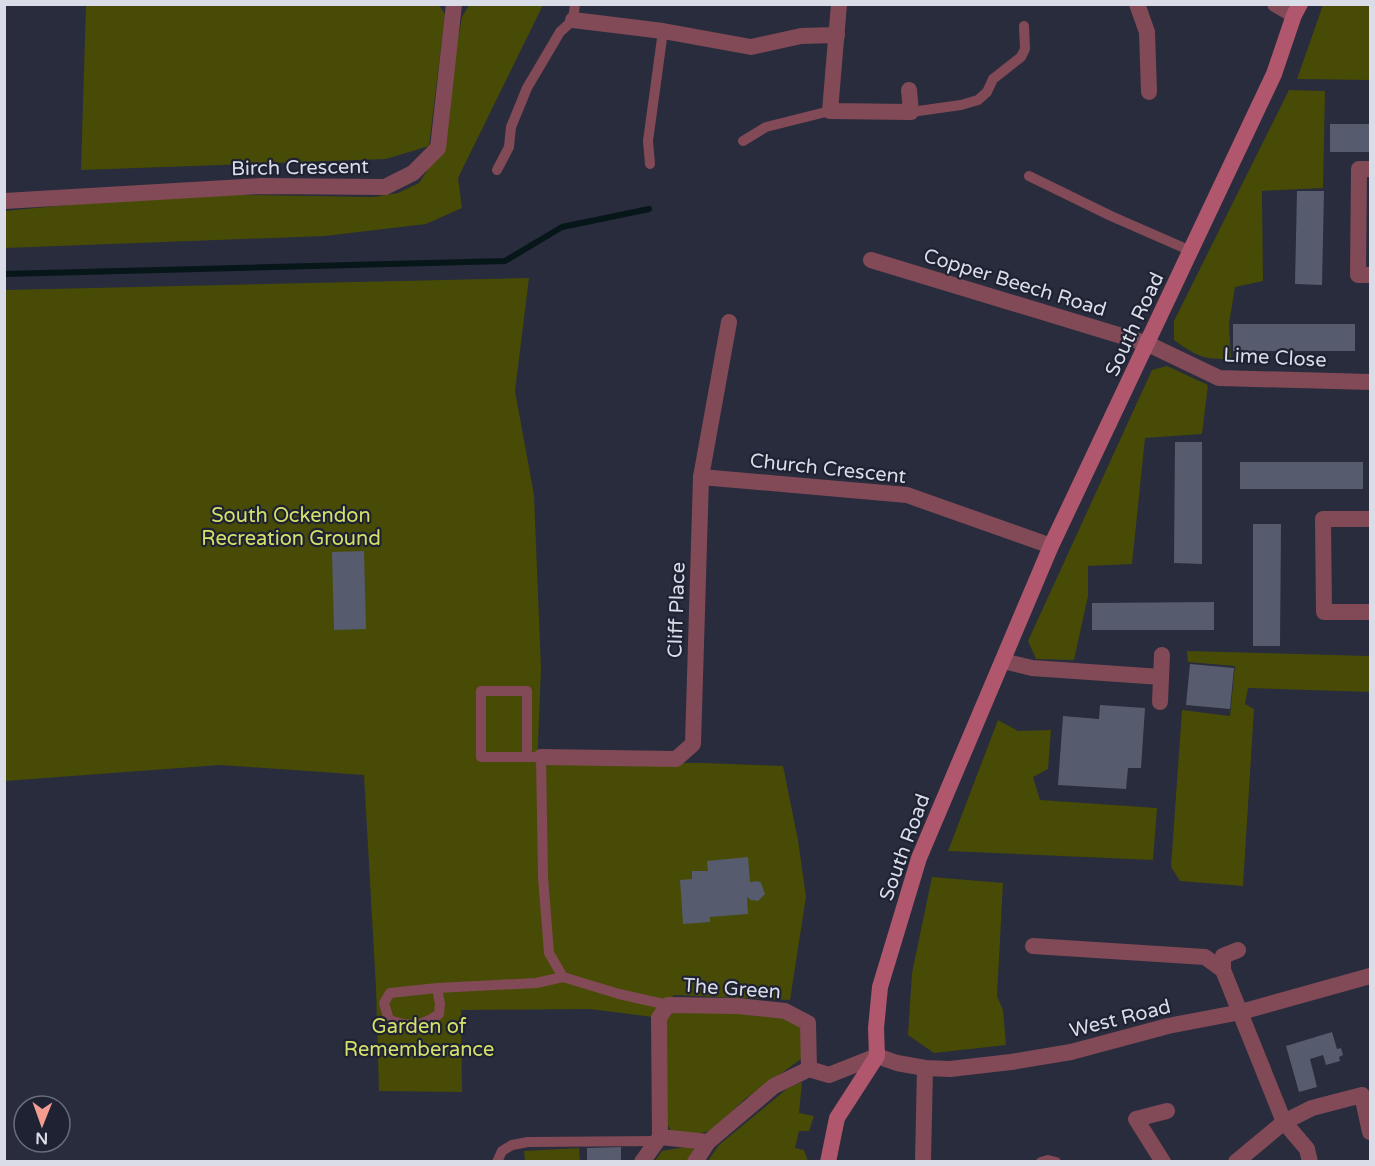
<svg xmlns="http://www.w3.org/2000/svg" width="1375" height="1166" viewBox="0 0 1375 1166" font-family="'Varela Round',sans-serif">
<rect width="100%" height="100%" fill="#282c3d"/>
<g fill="#474b06">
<polygon points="438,4 445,14 429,146 386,159 81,170 86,5"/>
<polygon points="469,5 543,5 458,178 462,208 426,224 325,236 5,248 4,211 185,194 373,197 398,193 419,183 442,148 445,109 462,17"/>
<polygon points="1323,5 1370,5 1370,80 1297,79"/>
<path d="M1289 90 1325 91 1323 188 1262 191 1263 281 1235 287 1229 324 1231 359C1204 360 1196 356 1174 340V321Z"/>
<polygon points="529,278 515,391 534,495 541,668 537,770 552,763 703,763 783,766 798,840 806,897 790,1000 674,995 653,1017 590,1009 461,1010 462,1092 379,1091 376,988 364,775 220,765 5,781 5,290"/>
<polygon points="1167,366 1208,385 1202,434 1145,438 1132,564 1088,566 1088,596 1074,660 1036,659 1028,641 1152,370"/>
<polygon points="1187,651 1370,656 1370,692 1248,688 1245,704 1254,709 1243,886 1180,881 1171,867 1182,710 1230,716 1235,666 1188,662"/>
<polygon points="998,720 1018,731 1051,730 1048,769 1033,777 1040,800 1157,808 1153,860 948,851"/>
<polygon points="932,877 1003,883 997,996 1003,1010 1006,1045 934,1053 908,1035 912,973"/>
<polygon points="685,1009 778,1015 802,1028 804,1057 745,1099 711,1131 690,1135 673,1136 667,1123 665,1021 673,1013"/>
<polygon points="802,1082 799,1113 814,1116 809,1131 799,1131 795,1148 804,1150 808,1161 707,1162 719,1145 788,1088"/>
<polygon points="685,1147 692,1148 695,1152 690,1161 655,1161 662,1151"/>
<polygon points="579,1148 580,1161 525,1161 524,1151"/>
</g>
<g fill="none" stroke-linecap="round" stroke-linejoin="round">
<polyline stroke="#061619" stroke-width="6" points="4,274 505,261 562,227 649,209"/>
</g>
<g fill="#565b6e">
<rect x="1330" y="124" width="40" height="28"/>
<polygon points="1297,191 1324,191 1322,285 1295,284"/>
<rect x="1233" y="324" width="122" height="27"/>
<polygon points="1175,442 1202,442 1202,564 1174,563"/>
<rect x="1240" y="462" width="123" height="27"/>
<polygon points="1253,524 1281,524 1280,646 1253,646"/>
<polygon points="364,551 366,629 334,630 332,552"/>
<polygon points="1214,602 1214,630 1092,630 1092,603"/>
<polygon points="1190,664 1234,668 1230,709 1186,705"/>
<polygon points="1100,705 1145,708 1141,768 1128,768 1126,789 1058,785 1063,716 1099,719"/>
<polygon points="748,857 750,882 758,881 761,883 765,894 758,901 751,900 747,897 748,914 710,917 710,922 683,924 680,880 692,879 692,871 708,871 707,861"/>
<polygon points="1332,1032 1337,1049 1341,1048 1343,1055 1339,1057 1340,1061 1326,1065 1323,1055 1310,1059 1317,1087 1299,1092 1286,1046"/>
<polygon points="621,1147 621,1161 587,1161 587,1148"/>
</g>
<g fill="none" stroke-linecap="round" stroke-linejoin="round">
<g stroke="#824a56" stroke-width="10">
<polyline points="911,112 961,105 978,100 987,92 993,79 1021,57 1025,49 1024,26"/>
<polyline points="743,141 766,127 830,111"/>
<polyline points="650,164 648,141 663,31"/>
<polyline points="497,170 509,147 511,127 527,88 560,32 573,20 575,4"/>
<polyline points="1029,176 1111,216 1191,251"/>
<polyline points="527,757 481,757 481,691 527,691 527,757 541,757 543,877 549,953 563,977"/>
<path d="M437 988 440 1004 439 1014C422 1027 409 1027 389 1020L384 1003 390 993 437 988 536 983 563 977 619 994 668 1005"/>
<polyline points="497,1162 502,1151 512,1145 528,1142 657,1141"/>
<polyline points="1041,1162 1048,1160 1056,1162"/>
</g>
<g stroke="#824a56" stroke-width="16">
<polyline points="839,4 830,111 911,112 909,90"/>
<polyline points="1137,4 1147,32 1149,92"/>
<polyline points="1275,4 1294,15"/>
<polyline points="573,20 663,31 751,47 801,36 837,35"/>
<polyline points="1370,169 1359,169 1358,275 1370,275"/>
<polyline points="4,201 261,186 385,187 413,173 438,148 454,4"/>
<polyline points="871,260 1148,344 1219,378 1370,382"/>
<polyline points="701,477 907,495 1051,546"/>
<polyline points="1370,519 1323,519 1324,612 1370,612"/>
<polyline points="1003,661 1032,668 1161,677"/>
<polyline points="1160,702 1162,655"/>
<polyline points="541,757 676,759 693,744 701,477 729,322"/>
<polyline points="1033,946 1205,957 1223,970"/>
<polyline points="1238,950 1223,956 1223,970 1284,1122 1307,1149 1310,1162"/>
<polyline points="660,1137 659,1018 668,1005 738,1006 785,1011 808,1023 809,1069"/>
<polyline points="642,1162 660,1137 708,1142"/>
<polyline points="695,1162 708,1142 774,1086 809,1069 829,1075 877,1056"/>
<polyline points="923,1162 925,1068"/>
<polyline points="1163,1162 1136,1119 1167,1111"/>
<polyline points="1236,1162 1284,1122 1312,1108 1362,1095 1370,1132"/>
</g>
<polyline stroke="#824a56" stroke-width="16" points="877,1056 897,1063 925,1068 950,1069 1011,1062 1071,1052 1168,1026 1241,1012 1370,976"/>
<polyline stroke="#b0576d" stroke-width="16" points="828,1162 837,1118 877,1056 876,1028 880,987 919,858 1051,546 1274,74 1294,15 1300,4"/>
</g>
<g text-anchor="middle" stroke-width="4.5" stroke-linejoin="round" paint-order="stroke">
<g font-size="20" fill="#dadde8" stroke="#1e2233">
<text transform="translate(300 167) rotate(-1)" y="7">Birch Crescent</text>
<text transform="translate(1015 282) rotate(17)" y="7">Copper Beech Road</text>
<text transform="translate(1134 324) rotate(-65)" y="7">South Road</text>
<text transform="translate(1275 357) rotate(3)" y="7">Lime Close</text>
<text transform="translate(828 468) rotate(6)" y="7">Church Crescent</text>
<text transform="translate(676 610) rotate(-88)" y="7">Cliff Place</text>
<text transform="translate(904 847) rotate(-70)" y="7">South Road</text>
<text transform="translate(732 988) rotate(4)" y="7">The Green</text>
<text transform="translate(1120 1018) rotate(-14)" y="7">West Road</text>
</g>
<g font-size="20" fill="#d5e069" stroke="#1e2233">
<text x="291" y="522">South Ockendon<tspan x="291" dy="23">Recreation Ground</tspan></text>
<text x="419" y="1033">Garden of<tspan x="419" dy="23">Rememberance</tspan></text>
</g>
</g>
<rect width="1375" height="1166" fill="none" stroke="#dadde8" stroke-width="12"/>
<g transform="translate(42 1124) rotate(181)"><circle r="28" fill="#1e2233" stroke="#696d7b" stroke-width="1.5"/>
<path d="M0-4.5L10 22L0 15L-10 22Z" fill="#f59c91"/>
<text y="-9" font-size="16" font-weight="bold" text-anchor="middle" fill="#dadde8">N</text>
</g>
</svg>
